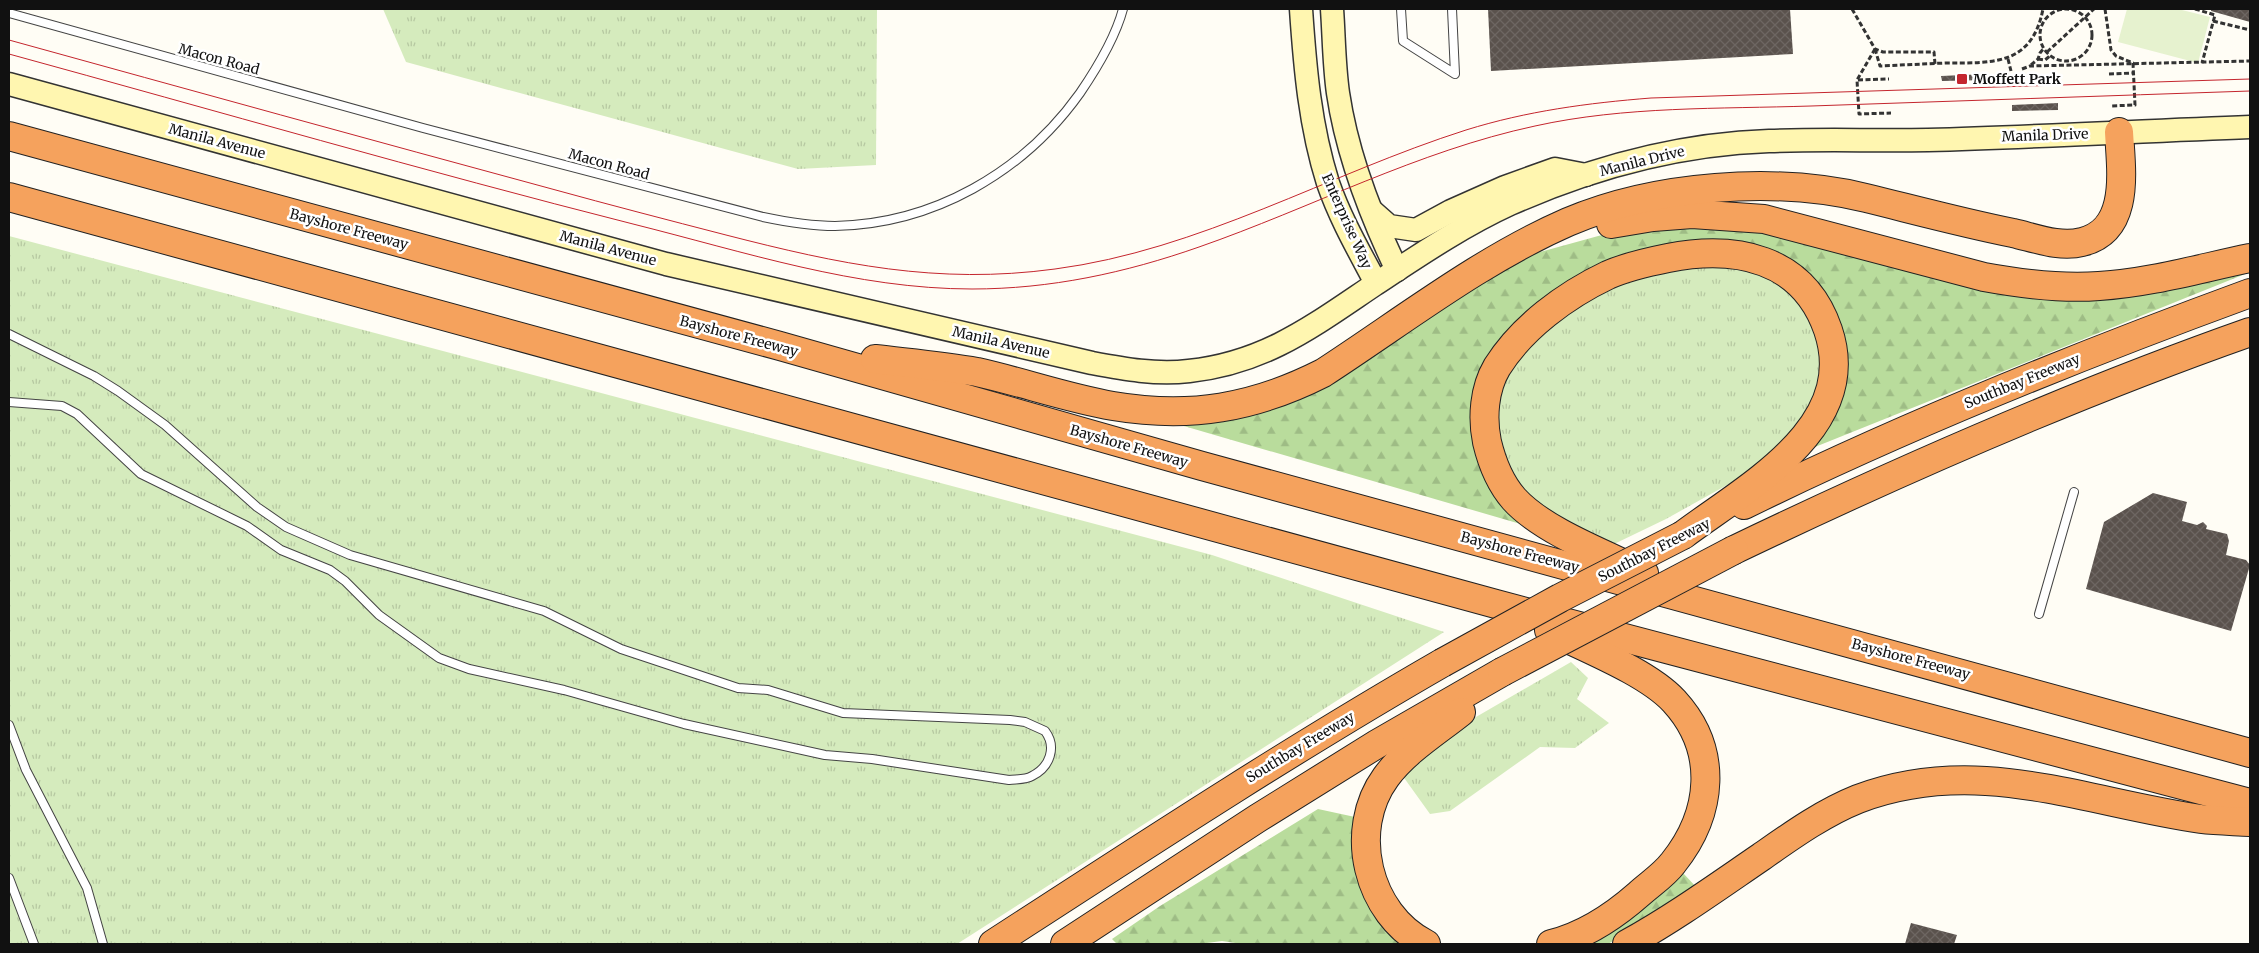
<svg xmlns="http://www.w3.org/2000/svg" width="2259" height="953" viewBox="0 0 2259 953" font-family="Merriweather,serif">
<defs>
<pattern id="grass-tufts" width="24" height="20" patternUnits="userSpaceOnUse" patternTransform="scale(1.25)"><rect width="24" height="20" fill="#d5ebbd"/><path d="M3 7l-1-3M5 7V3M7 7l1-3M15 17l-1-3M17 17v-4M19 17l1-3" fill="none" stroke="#b6c8a1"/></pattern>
<pattern id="forest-firs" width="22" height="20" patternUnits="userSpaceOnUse" patternTransform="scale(1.25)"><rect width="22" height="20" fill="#b9dc9c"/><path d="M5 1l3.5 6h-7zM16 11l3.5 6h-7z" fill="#9ebc85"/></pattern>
<pattern id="building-cross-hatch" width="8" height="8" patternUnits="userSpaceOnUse" patternTransform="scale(1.25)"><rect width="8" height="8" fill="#5a524d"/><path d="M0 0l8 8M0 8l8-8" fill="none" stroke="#6d6662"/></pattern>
</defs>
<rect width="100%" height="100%" fill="#fffdf5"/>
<g fill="url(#grass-tufts)">
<polygon points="383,9 877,9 876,165 798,169 406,62"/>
<polygon points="9,236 1212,555 1444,632 957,944 9,944"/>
<polygon points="1756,266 1801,299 1824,344 1822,390 1781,455 1666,519 1610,546 1521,495 1494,434 1504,370 1576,301 1649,269"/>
<polygon points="1571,662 1588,678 1577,699 1609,723 1575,748 1540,747 1450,811 1430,814 1402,775 1438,739"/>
</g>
<g fill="url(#forest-firs)">
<polygon points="1731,223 1973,282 2250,272 1810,449 1840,341 1767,254 1604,265 1478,387 1524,525 1153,417 1237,413 1522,257 1620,230"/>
<polygon points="1318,809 1355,817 1364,893 1386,932 1407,944 1242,944 1222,941 1199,944 1117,944 1112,939 1160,906"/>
<polygon points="1683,873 1698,889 1608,944 1577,944 1630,915"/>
</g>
<polygon fill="#e6f2cf" points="2127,9 2178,9 2210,17 2198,63 2118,42"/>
<g fill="url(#building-cross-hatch)">
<polygon points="1488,9 1790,9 1793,54 1491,71"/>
<polygon points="2211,9 2250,9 2250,22 2211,11"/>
<polygon points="1986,74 1987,80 1942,81 1941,76"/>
<polygon points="2058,103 2058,110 2012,111 2012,105"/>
<polygon points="2153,493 2187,502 2182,521 2197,525 2203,522 2207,526 2206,529 2227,534 2229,541 2226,555 2246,560 2250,565 2231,631 2086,589 2104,522"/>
<polygon points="1911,923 1957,935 1954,944 1905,944"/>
</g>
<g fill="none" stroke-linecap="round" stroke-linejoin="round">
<defs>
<g id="lane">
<polyline points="1401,9 1403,41 1455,74 1452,9"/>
<path d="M9 13 423 128 763 217C787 222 810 226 835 226 933 224 1023 173 1080 93 1097 68 1115 39 1123 9"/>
<path d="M9 334 94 376 118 391 165 425 257 507 286 527 350 555 544 611 621 649 738 688 768 690 843 713 1010 720 1025 722 1045 731C1057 747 1050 767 1032 776 1026 780 1016 779 1009 780L872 759 825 755 684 724 564 690 469 669 439 658 379 615 345 581 330 570 281 550 247 526 141 474 77 414 62 406 9 402"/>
<polyline points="2039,614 2074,492"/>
<polyline points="9,725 26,770 87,888 103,944"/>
<polyline points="9,878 34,944"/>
</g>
<g id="secondary">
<path d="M1301 9C1305 68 1310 126 1328 183 1340 218 1359 251 1376 283"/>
<path d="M1332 9C1334 37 1334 65 1338 93 1347 154 1370 214 1397 270"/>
<path d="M9 84 666 264 1092 363C1124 369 1156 375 1189 371 1265 363 1313 326 1374 285 1418 256 1462 226 1510 204 1591 168 1680 144 1769 141 1822 139 1875 141 1928 140 2035 137 2143 131 2250 127"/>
<polyline points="1372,211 1389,226 1416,230 1451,211 1505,187 1555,169 1586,175"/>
</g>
<g id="highway">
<polyline points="9,136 780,346 1202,466 2250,753"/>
<polyline points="9,197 1496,604 2250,803"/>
<path d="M1611 224 1653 217 1692 214 1764 219 1984 277C2022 284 2060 289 2099 286 2150 283 2201 268 2250 258"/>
<path d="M875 359C908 363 943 366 977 372 1022 382 1067 398 1113 406 1190 419 1254 408 1323 373 1403 321 1481 260 1568 222 1655 185 1775 176 1866 198 1915 210 1963 223 2013 233 2035 238 2060 248 2082 242 2131 230 2121 170 2119 132"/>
<path d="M1744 505C1909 424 2078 356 2250 293"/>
<path d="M1734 550C1903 469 2074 394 2250 332"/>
<path d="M1644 573C1605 554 1543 531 1514 499 1500 483 1492 463 1487 442 1482 418 1484 389 1497 367 1522 327 1566 295 1608 275 1626 267 1648 262 1668 258 1735 245 1803 257 1828 330 1861 427 1747 487 1683 535"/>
<path d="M1549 630C1585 648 1647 672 1674 701 1719 750 1713 813 1673 863 1664 875 1650 884 1639 894 1614 916 1584 936 1551 944"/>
<path d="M993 944C1141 848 1289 751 1442 663"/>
<polyline points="1065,944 1258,818 1377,744 1502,672"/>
<path d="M1426 944C1367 914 1347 830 1386 777 1405 751 1436 732 1461 712"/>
<path d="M1627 944C1674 918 1717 887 1761 857 1791 836 1823 813 1858 799 1977 754 2083 802 2201 819 2217 821 2234 821 2250 822"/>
</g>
</defs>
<use href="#lane" stroke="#444" stroke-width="10"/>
<use href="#secondary" stroke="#333" stroke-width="25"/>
<use href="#highway" stroke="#222" stroke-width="30"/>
<g stroke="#333" stroke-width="3" stroke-dasharray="5 2.5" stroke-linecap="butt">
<polyline points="1852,9 1875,49 1883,52 1934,52 1935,64"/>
<polyline points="2105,9 2111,50 2116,56 2133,63 2135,105 2110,106"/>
<polyline points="2195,9 2215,15 2202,63"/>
<circle cx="2066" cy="35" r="26"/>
<polyline points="2213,21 2250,30"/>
<path d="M1875 49 1880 66C1902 65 1923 64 1945 63 1992 63 2032 66 2043 9"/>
<polyline points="1875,49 1857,80 1859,114 1891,113"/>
<polyline points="2047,52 2094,9"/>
<polyline points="2008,59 2011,71"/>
<polyline points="2038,59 2045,60 2051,55"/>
<polyline points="2031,65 2038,59 2040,53 2044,48"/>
<polyline points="2022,69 2030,66 2250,61"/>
<polyline points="2109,74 2133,73"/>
<polyline points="1858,80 1889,79"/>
</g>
<use href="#lane" stroke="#fff" stroke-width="8"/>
<use href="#secondary" stroke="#fff6b0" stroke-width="22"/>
<use href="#highway" stroke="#f5a25d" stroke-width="28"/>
<g stroke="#c4262e" stroke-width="1">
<path d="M9 40C190 90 371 140 552 189 610 205 668 220 726 235 839 264 937 285 1055 269 1200 250 1328 174 1466 130 1527 111 1588 103 1651 98L2250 79"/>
<path d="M9 54C217 111 424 171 633 224 745 252 856 289 972 289 1050 289 1125 273 1199 247 1311 208 1418 151 1535 126 1625 106 1720 109 1811 106 1958 101 2104 96 2250 91"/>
</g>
<defs>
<g id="highway-bridge">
<polyline points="1442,663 1560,598 1683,535"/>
<polyline points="1502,672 1734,550"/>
</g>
</defs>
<use href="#highway-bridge" stroke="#222" stroke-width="30" stroke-linecap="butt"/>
<use href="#highway-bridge" stroke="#f5a25d" stroke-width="28"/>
</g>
<rect fill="#c4262e" stroke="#fff" stroke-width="2" x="1956" y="73" width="12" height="12" rx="2.5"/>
<g text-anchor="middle" stroke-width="5" stroke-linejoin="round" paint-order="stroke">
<g font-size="14" fill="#111" stroke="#fff">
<text transform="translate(219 59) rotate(15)" y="5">Macon Road</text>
<text transform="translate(2045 135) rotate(-2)" y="5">Manila Drive</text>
<text transform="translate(217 141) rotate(15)" y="5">Manila Avenue</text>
<text transform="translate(1642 161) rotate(-14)" y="5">Manila Drive</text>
<text transform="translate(609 164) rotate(15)" y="5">Macon Road</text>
<text transform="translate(1347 221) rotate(66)" y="5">Enterprise Way</text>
<text transform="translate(349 229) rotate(15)" y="5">Bayshore Freeway</text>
<text transform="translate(608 248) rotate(15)" y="5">Manila Avenue</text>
<text transform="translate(739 336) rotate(15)" y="5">Bayshore Freeway</text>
<text transform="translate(1001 342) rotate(13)" y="5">Manila Avenue</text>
<text transform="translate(2022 381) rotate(-22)" y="5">Southbay Freeway</text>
<text transform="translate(1129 446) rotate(16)" y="5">Bayshore Freeway</text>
<text transform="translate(1654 550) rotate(-27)" y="5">Southbay Freeway</text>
<text transform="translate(1520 552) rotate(15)" y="5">Bayshore Freeway</text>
<text transform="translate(1911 659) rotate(15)" y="5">Bayshore Freeway</text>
<text transform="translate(1300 747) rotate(-31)" y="5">Southbay Freeway</text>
</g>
<g font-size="14" font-weight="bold" fill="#111" stroke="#fff" text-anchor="start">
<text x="1973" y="84">Moffett Park</text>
</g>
</g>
<rect width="2259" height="953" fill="none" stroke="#111111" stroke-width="20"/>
</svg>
